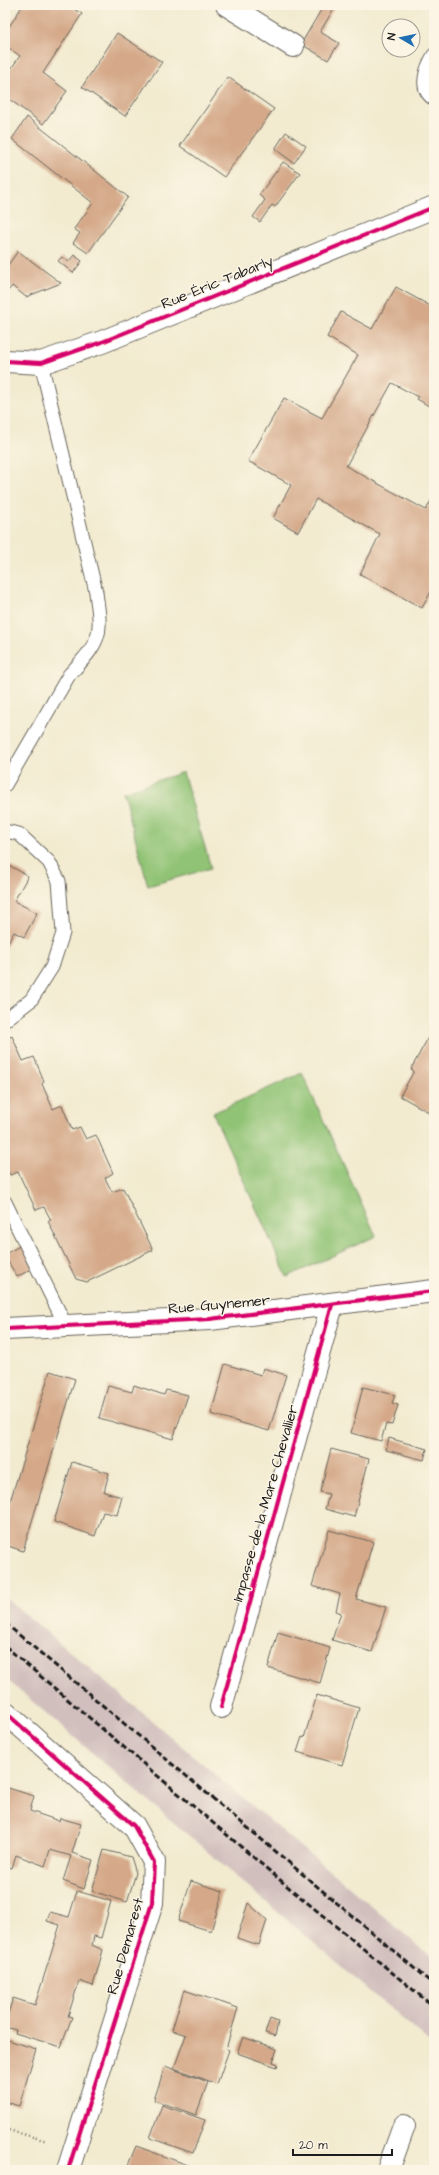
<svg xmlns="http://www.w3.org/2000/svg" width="439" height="2175" viewBox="0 0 439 2175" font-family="'Architects Daughter',sans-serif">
<rect width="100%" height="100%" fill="#fcf5e5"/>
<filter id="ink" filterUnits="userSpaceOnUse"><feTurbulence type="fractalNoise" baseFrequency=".025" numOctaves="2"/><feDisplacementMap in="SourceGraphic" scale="8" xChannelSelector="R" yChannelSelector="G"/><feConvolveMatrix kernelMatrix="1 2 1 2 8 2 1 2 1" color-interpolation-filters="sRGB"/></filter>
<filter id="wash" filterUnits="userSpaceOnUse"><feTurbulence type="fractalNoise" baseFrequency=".012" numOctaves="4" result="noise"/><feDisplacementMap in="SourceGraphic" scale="16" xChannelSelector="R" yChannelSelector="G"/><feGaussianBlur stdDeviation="0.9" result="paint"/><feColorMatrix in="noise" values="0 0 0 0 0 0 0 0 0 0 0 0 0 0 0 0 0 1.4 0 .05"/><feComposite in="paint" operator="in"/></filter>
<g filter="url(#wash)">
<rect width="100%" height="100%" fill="#f2ebd0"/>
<polygon fill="#d1bfbd" points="5,1597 434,1959 434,2046 5,1678"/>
<g fill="#90c374" stroke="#567048">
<polygon points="183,772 211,868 148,886 123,792"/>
<polygon points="302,1073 376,1236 287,1277 213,1113"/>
</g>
<g id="blocks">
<g fill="#d4a888">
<polygon points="23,5 67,5 82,14 43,73 67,91 43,124 5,96 5,77 20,56 5,45 5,33"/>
<polygon points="324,5 336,5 320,32 339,43 328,60 301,44"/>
<polygon points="117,33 162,62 125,116 82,87"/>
<polygon points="228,77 274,109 224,177 180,146"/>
<polygon points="27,117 128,197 88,253 73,243 80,233 74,229 93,203 12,139"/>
<polygon points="286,132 306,146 294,163 275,149"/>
<polygon points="283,162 300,173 275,207 272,205 260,222 253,217 265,200 259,195"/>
<polygon points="18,251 61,283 26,297 12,286 5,295 5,263 8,265"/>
<polygon points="74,255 82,261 73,273 58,261 62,257 69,261"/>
<polygon points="396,287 434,308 434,409 417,399 418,397 392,383 346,466 426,510 434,495 434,586 422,608 360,574 380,534 316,499 298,532 273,518 291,485 248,461 284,398 322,418 358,355 327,337 341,312 372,329"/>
<polygon points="5,863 28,876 14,901 37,913 24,937 14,932 5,948"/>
<polygon points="434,1027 434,1115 400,1096 414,1071 411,1069"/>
<polygon points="12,1036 23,1061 34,1057 44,1081 42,1084 53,1109 62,1105 72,1130 80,1127 86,1139 96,1135 113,1173 105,1178 112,1192 123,1188 153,1250 87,1282 76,1279 48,1221 51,1220 44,1207 36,1210 18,1172 10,1175 5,1166 5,1039"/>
<polygon points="27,1242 40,1264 17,1277 9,1263 5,1265 5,1254"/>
<polygon points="225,1364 261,1375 263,1368 286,1375 269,1431 211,1414"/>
<polygon points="50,1371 75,1379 23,1551 5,1545 5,1518"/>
<polygon points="134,1385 164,1395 166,1390 188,1395 173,1439 99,1418 108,1386 132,1392"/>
<polygon points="363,1387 395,1395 392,1403 398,1405 392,1425 386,1424 381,1441 351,1433"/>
<polygon points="389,1438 427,1449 424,1460 386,1450"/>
<polygon points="331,1449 369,1459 354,1517 325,1509 329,1494 320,1492"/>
<polygon points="72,1462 109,1473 104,1492 122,1497 117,1515 103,1512 95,1536 54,1522"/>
<polygon points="329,1530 373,1542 356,1599 386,1607 372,1652 332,1640 341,1613 336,1611 340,1594 312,1586"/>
<polygon points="278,1632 330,1648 320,1683 268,1668"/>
<polygon points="317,1695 359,1708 342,1765 297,1752 302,1737 304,1738"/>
<polygon points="5,1787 34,1796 30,1811 59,1821 60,1818 81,1824 72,1853 93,1860 84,1889 63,1881 71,1856 50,1850 45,1866 16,1855 12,1868 5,1866"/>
<polygon points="104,1850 131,1857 136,1873 127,1902 92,1891"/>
<polygon points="191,1881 223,1891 211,1931 178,1921"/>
<polygon points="77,1891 111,1901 101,1938 94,1936 92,1945 103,1950 93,1986 79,1981 68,2016 72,2017 61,2047 15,2033 16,2030 5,2027 5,2023 13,1998 35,2005 60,1925 47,1921 50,1912 69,1917"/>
<polygon points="248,1903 267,1920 259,1945 237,1938"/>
<polygon points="184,1990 238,2008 226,2049 229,2050 217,2084 174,2068 186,2035 172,2030"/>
<polygon points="270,2019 278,2022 275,2036 265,2033"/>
<polygon points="243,2037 277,2049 273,2062 278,2064 277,2067 237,2053"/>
<polygon points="5,2039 36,2049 19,2106 5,2102"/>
<polygon points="165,2066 208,2082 196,2115 154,2100"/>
<polygon points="162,2105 205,2120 193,2153 150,2138"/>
<polygon points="136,2146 196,2168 195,2170 126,2170"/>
</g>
</g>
</g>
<g filter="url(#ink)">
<use href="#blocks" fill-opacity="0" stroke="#67645b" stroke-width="1"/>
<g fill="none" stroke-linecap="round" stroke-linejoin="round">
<defs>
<g id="service">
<path d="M434 55C426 68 418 89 434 99"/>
<path d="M5 785 69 675C81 662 99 645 99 626 100 615 97 603 96 592L41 363"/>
<polyline points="5,831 19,834 49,862 59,881 63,933 52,967 31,1000 5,1020"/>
<polyline points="5,1202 66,1326"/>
</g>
<g id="minor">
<polyline points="227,5 293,46"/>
<polyline points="5,361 41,363 102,342 434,207"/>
<polyline points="5,1329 210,1319 434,1291"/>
<polyline points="221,1707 332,1305"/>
<polyline points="5,1712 134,1826 154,1862 152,1903 68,2170"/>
<polyline points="388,2170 404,2126"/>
</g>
</defs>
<use href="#service" stroke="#67645b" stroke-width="15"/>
<use href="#minor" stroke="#67645b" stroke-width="24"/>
<polyline stroke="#67645b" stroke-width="2.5" stroke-dasharray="1 3" stroke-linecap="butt" points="5,2129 47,2141"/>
<use href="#service" stroke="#fff" stroke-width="13"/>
<use href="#minor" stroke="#fff" stroke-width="22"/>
<g stroke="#1c1c1c" stroke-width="3" stroke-dasharray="6 3" stroke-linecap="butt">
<polyline points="5,1623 434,1985"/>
<polyline points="5,1646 293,1891 434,2007"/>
</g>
<defs>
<g id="cycleway">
<polyline points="5,361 41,363 102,342 434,207"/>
<polyline points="5,1329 210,1319 434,1291"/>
<polyline points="221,1707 332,1305"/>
<polyline points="5,1712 134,1826 154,1862 152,1903 68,2170"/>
</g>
</defs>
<use href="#cycleway" stroke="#fcf5e5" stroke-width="6"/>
<use href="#cycleway" stroke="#d6006c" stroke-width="4"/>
</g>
</g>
<g text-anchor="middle" stroke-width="3" stroke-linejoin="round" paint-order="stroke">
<g font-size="15" fill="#1c1c1c" stroke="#fcf5e5">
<text transform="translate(217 282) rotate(-22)" y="5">Rue Éric Tabarly</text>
<text transform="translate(219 1304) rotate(-5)" y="5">Rue Guynemer</text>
<text transform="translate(265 1503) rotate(-74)" y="5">Impasse de la Mare Chevallier</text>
<text transform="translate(125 1946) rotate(-74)" y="5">Rue Demarest</text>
</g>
</g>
<rect width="439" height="2175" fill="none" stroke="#fcf5e5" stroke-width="20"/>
<g transform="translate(401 38) rotate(279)"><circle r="19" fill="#fcf5e5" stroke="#a29e95"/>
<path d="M0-3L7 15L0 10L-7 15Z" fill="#1f6fb2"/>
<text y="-6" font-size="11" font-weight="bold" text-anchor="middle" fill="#1c1c1c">N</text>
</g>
<path d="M293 2149v6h99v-6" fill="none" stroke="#1c1c1c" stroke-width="2"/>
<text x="299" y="2149" font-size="12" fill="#1c1c1c" stroke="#fcf5e5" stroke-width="3" paint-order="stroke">20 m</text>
</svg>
